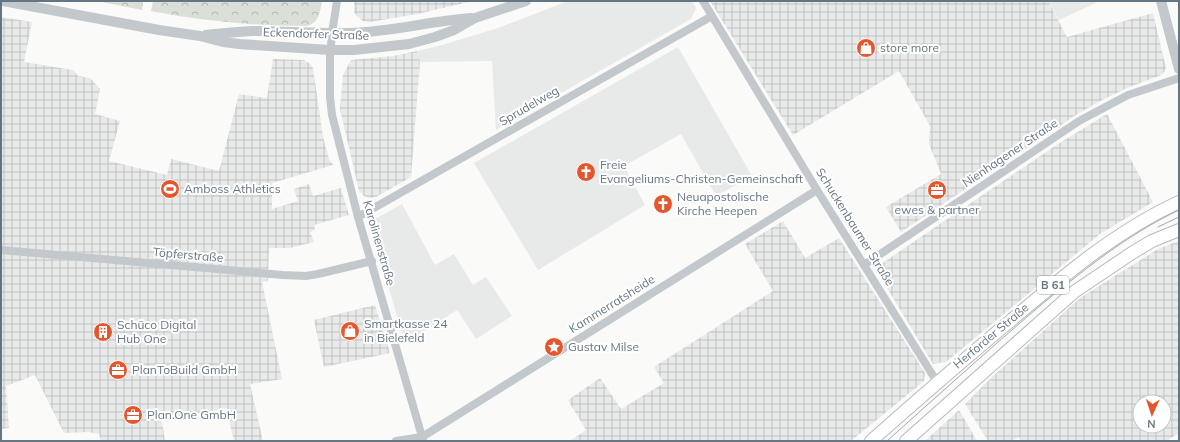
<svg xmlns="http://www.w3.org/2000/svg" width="1180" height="442" viewBox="0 0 1180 442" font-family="Mulish,sans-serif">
<defs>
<pattern id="industrial-grid" width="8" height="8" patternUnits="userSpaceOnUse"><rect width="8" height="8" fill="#e8e9e9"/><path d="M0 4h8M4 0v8" fill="none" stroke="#c0c1c2"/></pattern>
<pattern id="forest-crowns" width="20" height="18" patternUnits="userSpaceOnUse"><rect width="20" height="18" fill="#dadfd7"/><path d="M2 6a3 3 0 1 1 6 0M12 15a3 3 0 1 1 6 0" fill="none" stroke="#b4b9b4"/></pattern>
</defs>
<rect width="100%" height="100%" fill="#fafaf8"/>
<g fill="#e8e9e9">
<polygon points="568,1 692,1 696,8 691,19 496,130 492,61 420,62 417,51 442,45 498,28"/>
<polygon points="1048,1 1100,1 1059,20"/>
<polygon points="678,47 752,176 716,196 681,134 624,166 645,205 538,270 474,163"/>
<polygon points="402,204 435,265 454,254 473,285 486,277 512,316 476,339 457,310 405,344 374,237 375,219"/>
</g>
<g fill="url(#industrial-grid)" fill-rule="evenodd">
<polygon points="354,1 473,1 417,14 370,22 363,21 358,17 354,12"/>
<polygon points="710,1 1048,1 1067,37 1153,13 1166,68 1163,74 1159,76 1127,88 1100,101 1076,115 901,232 886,207 941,174 929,144 930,126 899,71 793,135"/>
<polygon points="1,17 32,22 24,62 73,70 78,76 90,78 100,89 95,114 120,121 109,161 167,175 171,159 219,171 239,94 267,98 273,59 304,60 310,64 313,68 323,137 329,159 333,165 272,183 272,209 298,201 294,189 309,184 313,196 341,188 349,215 314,225 315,230 310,232 314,242 290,248 269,248 268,281 262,282 282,379 250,384 263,441 234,441 226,408 162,421 165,441 101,441 99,434 88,432 64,433 35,375 6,386 9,428 1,429"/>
<polygon points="417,51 420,62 411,177 376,197 370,198 364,196 359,191 340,109 343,75 351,60 393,56"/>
<polygon points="1107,114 1153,202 1100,234 946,362 933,364 878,273 881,264 1058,144"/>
<polygon points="783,221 805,258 839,238 925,373 924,381 851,441 570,441 586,430 568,400 600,378 621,409 664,383 654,367 773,291 745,244"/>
<path d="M1179 241V433L1166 441H1021L1019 437 1011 441H988L965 404 992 377 1080 298 1158 249ZM1140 402H1164V426H1140Z"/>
<polygon points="375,305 390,353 324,367 314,320"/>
<polygon points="959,410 977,441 925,441"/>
</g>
<g fill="url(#forest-crowns)">
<polygon points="97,1 143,1 142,10"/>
<path d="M153 1H322C320 12 319 23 307 26 254 26 203 21 151 11Z"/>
</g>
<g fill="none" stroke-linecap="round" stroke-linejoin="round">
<defs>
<g id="primary">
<path d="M871 441C918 399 967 357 1016 316 1067 273 1118 230 1179 202"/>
<polyline points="906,441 1074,292 1132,253 1152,241 1179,230"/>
</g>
</defs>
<use href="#primary" stroke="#b5babe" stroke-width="14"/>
<g stroke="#c3c8cc" stroke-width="8">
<polyline points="337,1 332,33 330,57 330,97 332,115 358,217 423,440"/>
<polyline points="703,1 817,190 937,382"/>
<polyline points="358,217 712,16"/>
<polyline points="1,250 283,275 306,276 318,274 372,261"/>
<polyline points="864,265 1079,121 1128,95 1179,78"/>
<polyline points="396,441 422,437 817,190"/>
</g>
<g stroke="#c3c8cc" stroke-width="10">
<polyline points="3,1 159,30 200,36 223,42 239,44 330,50 354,50 409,44 435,37 454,30 475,18 526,1"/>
<polyline points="1161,1 1179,69"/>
<path d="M206 35C222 33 237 32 252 31 285 31 317 34 350 33 391 32 430 21 471 18"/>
</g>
<use href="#primary" stroke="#fff" stroke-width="12"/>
<g stroke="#a2aab0" stroke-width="1">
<polyline points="1158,227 1179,217"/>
<path d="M887 441C936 397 985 353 1035 310 1080 273 1126 235 1179 210"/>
</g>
</g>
<defs>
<symbol id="shop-disc" viewBox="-11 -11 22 22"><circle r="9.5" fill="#e4572e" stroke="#fff"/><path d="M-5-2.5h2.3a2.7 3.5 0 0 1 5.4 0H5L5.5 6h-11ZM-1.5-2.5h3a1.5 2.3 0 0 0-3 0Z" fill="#fff"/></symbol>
<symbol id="church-disc" viewBox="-11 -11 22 22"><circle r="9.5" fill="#e4572e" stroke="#fff"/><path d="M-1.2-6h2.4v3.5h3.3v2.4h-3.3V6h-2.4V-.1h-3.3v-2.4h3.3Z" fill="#fff"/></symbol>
<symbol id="stadium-disc" viewBox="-11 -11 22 22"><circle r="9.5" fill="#e4572e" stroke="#fff"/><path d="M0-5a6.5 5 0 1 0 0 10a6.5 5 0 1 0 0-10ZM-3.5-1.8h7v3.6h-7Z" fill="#fff"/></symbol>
<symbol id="office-disc" viewBox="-11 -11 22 22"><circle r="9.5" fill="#e4572e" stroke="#fff"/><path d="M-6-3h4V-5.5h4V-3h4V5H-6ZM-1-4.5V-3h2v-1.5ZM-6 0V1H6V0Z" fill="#fff"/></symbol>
<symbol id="building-disc" viewBox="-11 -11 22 22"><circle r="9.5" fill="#e4572e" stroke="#fff"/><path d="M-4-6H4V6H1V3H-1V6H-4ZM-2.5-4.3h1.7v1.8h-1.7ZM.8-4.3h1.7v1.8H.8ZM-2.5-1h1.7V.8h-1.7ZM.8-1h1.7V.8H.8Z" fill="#fff"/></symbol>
<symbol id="sight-disc" viewBox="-11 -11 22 22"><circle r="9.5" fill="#e4572e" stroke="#fff"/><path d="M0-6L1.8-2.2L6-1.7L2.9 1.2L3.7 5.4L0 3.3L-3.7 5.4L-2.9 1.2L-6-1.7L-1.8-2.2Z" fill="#fff"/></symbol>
</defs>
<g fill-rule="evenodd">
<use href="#shop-disc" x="855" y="37" width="22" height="22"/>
<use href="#church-disc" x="575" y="161" width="22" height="22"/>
<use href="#stadium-disc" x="159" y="178" width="22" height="22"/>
<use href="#office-disc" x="926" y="179" width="22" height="22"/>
<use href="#church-disc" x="652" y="193" width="22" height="22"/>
<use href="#shop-disc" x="339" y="320" width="22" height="22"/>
<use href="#building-disc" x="92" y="321" width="22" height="22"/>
<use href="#sight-disc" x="543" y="336" width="22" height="22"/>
<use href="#office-disc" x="107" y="359" width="22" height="22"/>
<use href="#office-disc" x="122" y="404" width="22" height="22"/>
</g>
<g text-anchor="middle" stroke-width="4" stroke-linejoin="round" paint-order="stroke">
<rect fill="#fff" stroke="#939fa8" stroke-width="1" x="1037" y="276" width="32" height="18" rx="3"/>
<g font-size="11" font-weight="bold" fill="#657683">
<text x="1053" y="289">B 61</text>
</g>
<g font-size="12" fill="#657683" stroke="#fff">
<text transform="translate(316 34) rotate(2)" y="4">Eckendorfer Straße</text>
<text transform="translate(529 106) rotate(-30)" y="4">Sprudelweg</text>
<text transform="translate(1010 153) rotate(-34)" y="4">Nienhagener Straße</text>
<text transform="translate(855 227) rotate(58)" y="4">Schuckenbaumer Straße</text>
<text transform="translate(379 243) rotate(74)" y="4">Karolinenstraße</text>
<text transform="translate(188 255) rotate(5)" y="4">Töpferstraße</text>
<text transform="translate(612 304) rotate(-32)" y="4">Kammerratsheide</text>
<text transform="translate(991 336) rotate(-40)" y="4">Herforder Straße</text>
</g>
<g font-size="12" fill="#657683" stroke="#fff" text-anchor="start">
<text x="880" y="52">store more</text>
<text x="600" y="169">Freie<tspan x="600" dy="14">Evangeliums-Christen-Gemeinschaft</tspan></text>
<text x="184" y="193">Amboss Athletics</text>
<text x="677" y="201">Neuapostolische<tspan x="677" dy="14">Kirche Heepen</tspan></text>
<text x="937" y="214" text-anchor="middle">ewes &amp; partner</text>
<text x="364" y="328">Smartkasse 24<tspan x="364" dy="14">in Bielefeld</tspan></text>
<text x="117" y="329">Schüco Digital<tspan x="117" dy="14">Hub One</tspan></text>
<text x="568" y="351">Gustav Milse</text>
<text x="132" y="374">PlanToBuild GmbH</text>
<text x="147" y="419">Plan.One GmbH</text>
</g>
</g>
<rect width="1180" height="442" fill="none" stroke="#657683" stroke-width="4"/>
<g transform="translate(1152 414) rotate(183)"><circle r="19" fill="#ffffff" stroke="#c1c8cd"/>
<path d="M0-3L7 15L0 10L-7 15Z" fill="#e4572e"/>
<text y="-6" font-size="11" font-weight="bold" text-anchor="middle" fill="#657683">N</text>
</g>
</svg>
